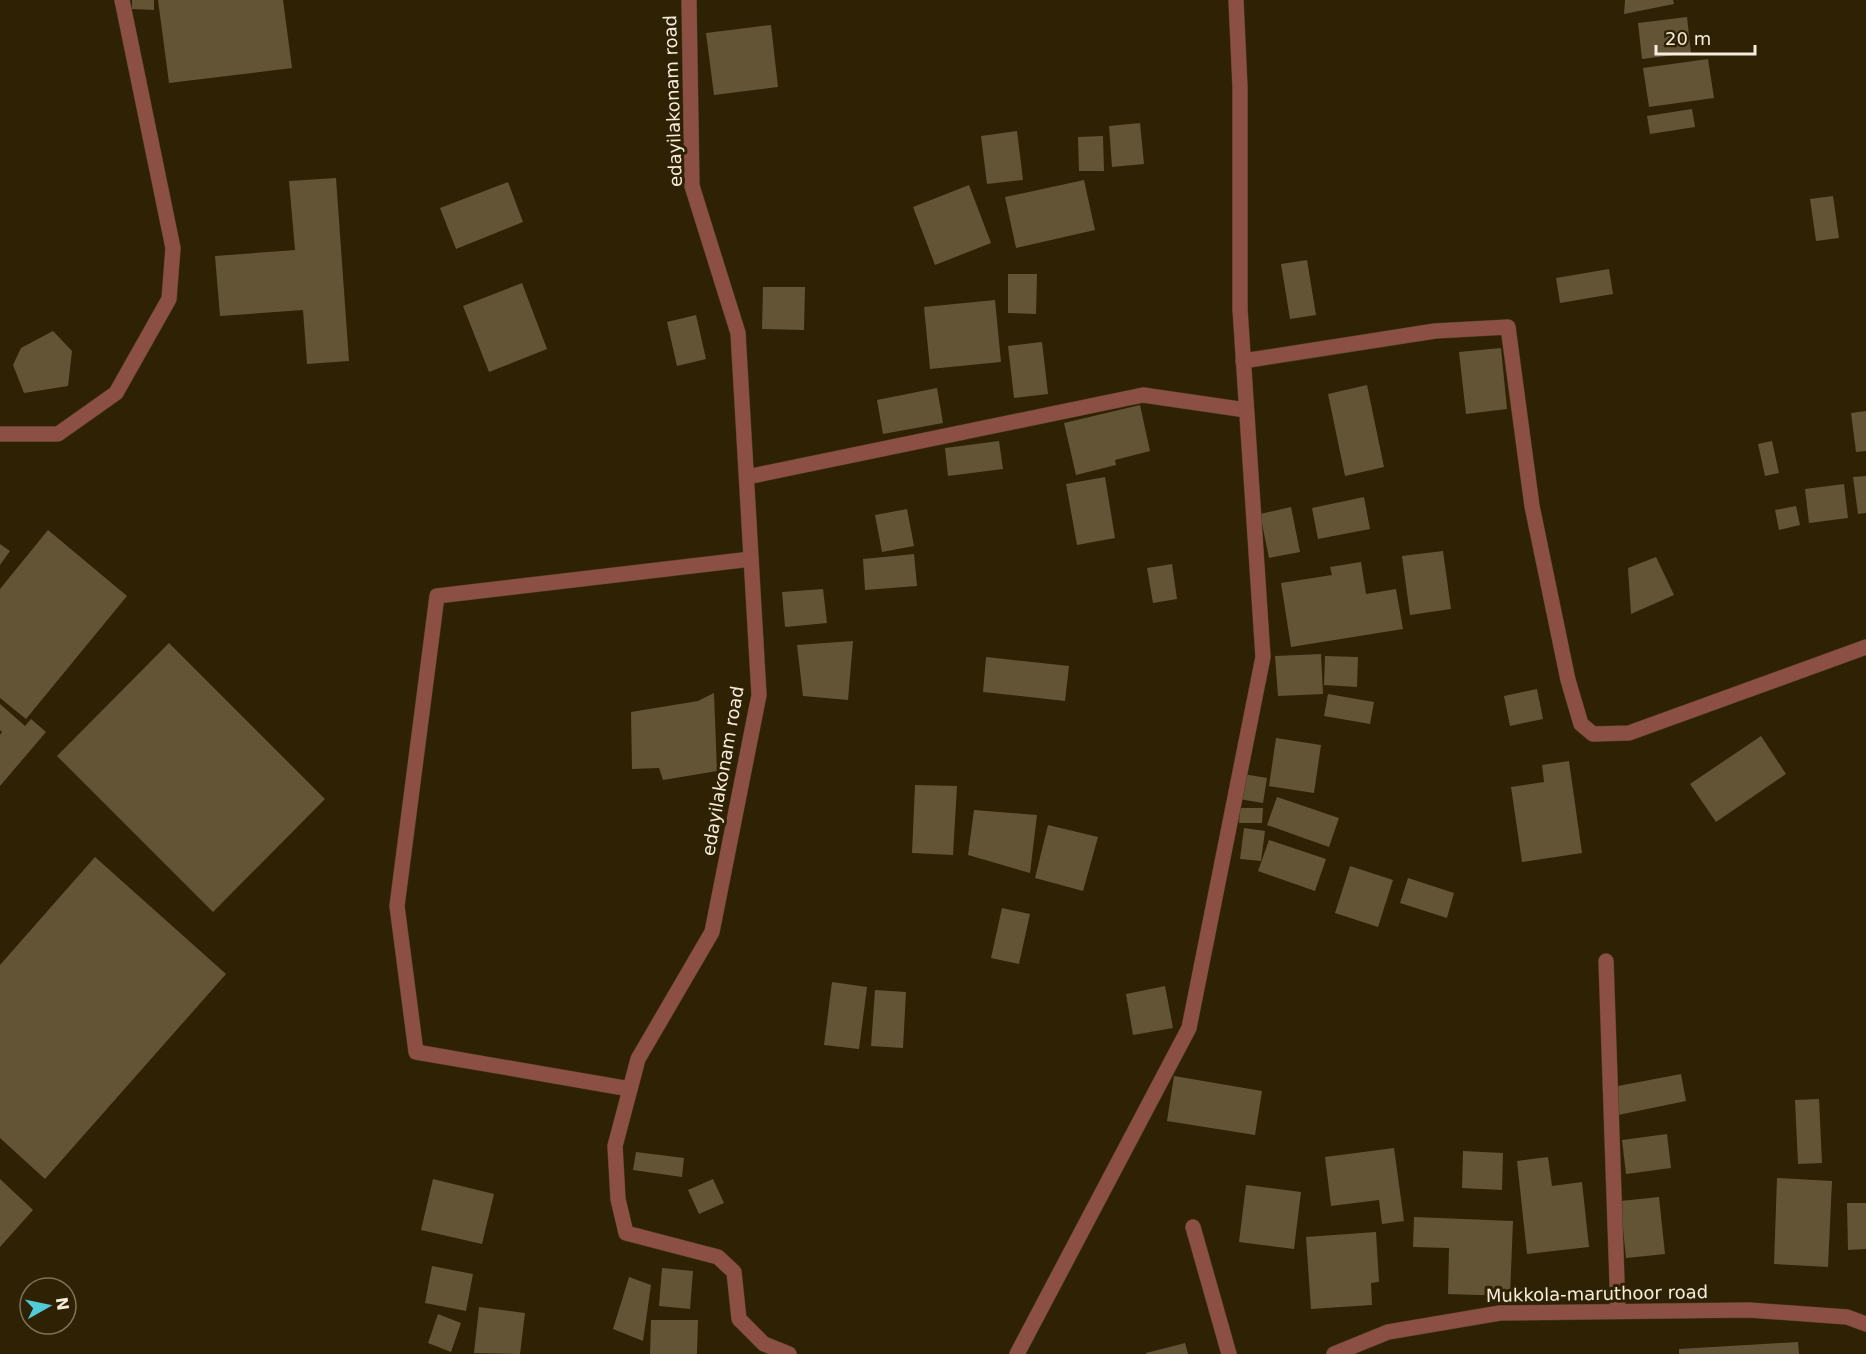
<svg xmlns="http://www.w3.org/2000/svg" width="1866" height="1354" viewBox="0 0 1866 1354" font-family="'DejaVu Sans',sans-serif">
<rect width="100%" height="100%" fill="#2f2103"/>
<g fill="#635435">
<polygon points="132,0 154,0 154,10 132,9"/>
<polygon points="158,0 283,0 292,68 169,83"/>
<polygon points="1625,0 1673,0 1674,4 1624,14"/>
<polygon points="1687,17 1691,53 1642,59 1638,23"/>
<polygon points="771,25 778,87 714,95 706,33"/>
<polygon points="1708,59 1714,98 1649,107 1643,68"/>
<polygon points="1692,109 1695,127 1650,134 1647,116"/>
<polygon points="1140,123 1144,164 1112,167 1109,126"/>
<polygon points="1017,131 1023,180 987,184 981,136"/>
<polygon points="1103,136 1104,171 1079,171 1078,137"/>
<polygon points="336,178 349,361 307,364 303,310 220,316 215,256 295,250 289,181"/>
<polygon points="1084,180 1095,230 1016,248 1005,197"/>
<polygon points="508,182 523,222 456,249 440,208"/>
<polygon points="969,185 991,243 935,265 913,207"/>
<polygon points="1833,196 1839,238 1816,241 1810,199"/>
<polygon points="1307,260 1316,315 1290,319 1281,264"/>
<polygon points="1609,269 1613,294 1560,303 1556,278"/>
<polygon points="1008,274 1037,274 1036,314 1008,313"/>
<polygon points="522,283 547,349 489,372 463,306"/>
<polygon points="763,287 805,287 804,330 762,329"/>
<polygon points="995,300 1001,362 930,369 924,307"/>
<polygon points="696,315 706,359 677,366 667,322"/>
<polygon points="53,331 72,351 68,386 24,393 13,365 21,348"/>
<polygon points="1042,342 1048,394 1014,398 1008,346"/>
<polygon points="1501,348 1507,409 1466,414 1459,352"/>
<polygon points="1367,385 1384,467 1345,476 1328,394"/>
<polygon points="937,388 943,423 883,434 877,400"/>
<polygon points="1140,405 1150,451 1115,460 1116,465 1076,475 1064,423"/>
<polygon points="1866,411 1866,451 1856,452 1851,413"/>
<polygon points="999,441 1003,469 948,476 945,448"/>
<polygon points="1772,441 1779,473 1765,476 1758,444"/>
<polygon points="1866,476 1866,513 1858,514 1853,477"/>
<polygon points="1105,477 1115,538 1077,545 1066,484"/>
<polygon points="1844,484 1848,518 1809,523 1805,489"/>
<polygon points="1364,497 1370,529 1318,539 1312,508"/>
<polygon points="1796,506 1800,525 1779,530 1775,510"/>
<polygon points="1291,507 1300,552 1269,558 1260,514"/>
<polygon points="907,509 914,546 882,552 875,515"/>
<polygon points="48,530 127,596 26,719 0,698 0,589"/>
<polygon points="0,544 10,551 0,565"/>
<polygon points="1443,551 1451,609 1410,615 1402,556"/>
<polygon points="914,554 917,586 865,590 863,559"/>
<polygon points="1656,557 1674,595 1631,614 1628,568"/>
<polygon points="1361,562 1366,594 1396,589 1403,629 1291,647 1281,583 1332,575 1330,567"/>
<polygon points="1172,564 1177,599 1153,603 1147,568"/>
<polygon points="823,589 827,623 785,627 782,592"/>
<polygon points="853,641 848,700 803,696 797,645"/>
<polygon points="169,643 325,799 213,912 57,756"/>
<polygon points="1321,654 1323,694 1278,696 1275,656"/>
<polygon points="1325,656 1358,657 1357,687 1324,685"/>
<polygon points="986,657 1069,666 1065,701 983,692"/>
<polygon points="1537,689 1543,719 1510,726 1504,696"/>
<polygon points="714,693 717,771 663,780 659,768 632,769 631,712 698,701"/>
<polygon points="1328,694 1374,702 1370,724 1324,716"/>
<polygon points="0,704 25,726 31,719 46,732 0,786 0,735 2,732 0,730"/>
<polygon points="1761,736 1786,774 1716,822 1690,784"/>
<polygon points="1276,738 1321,745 1314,793 1269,786"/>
<polygon points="1569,761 1582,853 1522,862 1511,787 1544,782 1542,765"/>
<polygon points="1243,774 1267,778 1263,803 1239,799"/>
<polygon points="915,785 957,786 953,855 912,853"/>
<polygon points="1277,797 1339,818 1329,847 1267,825"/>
<polygon points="1240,808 1263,808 1262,823 1239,823"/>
<polygon points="974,810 1037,815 1030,873 968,855"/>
<polygon points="1048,825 1098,837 1083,891 1035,878"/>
<polygon points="1244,828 1265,831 1261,861 1240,859"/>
<polygon points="1269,840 1326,859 1315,891 1258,871"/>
<polygon points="95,857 226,974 45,1179 0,1138 0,965"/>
<polygon points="1350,866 1393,880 1378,927 1335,913"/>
<polygon points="1408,878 1454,893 1447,918 1400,903"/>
<polygon points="1002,908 1030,914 1019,964 991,958"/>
<polygon points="832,982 867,987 859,1049 824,1045"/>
<polygon points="1165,986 1173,1028 1133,1035 1126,994"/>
<polygon points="875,990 906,992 903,1048 871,1046"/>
<polygon points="1681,1074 1686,1101 1618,1115 1613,1087"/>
<polygon points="1174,1076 1262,1091 1255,1135 1167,1121"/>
<polygon points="1819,1099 1822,1163 1798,1164 1795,1100"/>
<polygon points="1667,1134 1671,1168 1626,1174 1622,1140"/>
<polygon points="1394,1148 1404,1221 1382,1224 1379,1200 1331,1206 1325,1157"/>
<polygon points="1463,1151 1503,1153 1502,1190 1462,1188"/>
<polygon points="636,1152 684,1158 682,1177 633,1170"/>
<polygon points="1548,1157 1552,1186 1582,1182 1589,1247 1527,1254 1517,1161"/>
<polygon points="1777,1178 1832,1181 1828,1267 1774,1264"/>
<polygon points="0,1179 33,1210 0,1247"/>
<polygon points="433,1179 494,1194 482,1244 421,1230"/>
<polygon points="713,1179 724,1203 699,1214 688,1190"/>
<polygon points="1246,1185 1301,1192 1294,1249 1239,1242"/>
<polygon points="1659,1197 1665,1254 1626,1258 1620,1201"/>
<polygon points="1847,1203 1866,1203 1866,1249 1848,1250"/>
<polygon points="1414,1217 1513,1221 1510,1296 1448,1294 1449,1248 1413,1247"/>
<polygon points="1376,1232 1379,1282 1371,1283 1372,1305 1311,1309 1306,1237"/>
<polygon points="432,1266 473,1274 466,1311 425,1303"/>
<polygon points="662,1268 693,1271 690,1309 659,1306"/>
<polygon points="629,1277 651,1285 643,1341 613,1329"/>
<polygon points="479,1307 525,1313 520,1354 474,1353"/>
<polygon points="438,1314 461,1323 451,1352 428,1343"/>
<polygon points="651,1320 698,1320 697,1354 650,1354"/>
<polygon points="1798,1342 1799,1354 1679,1354 1679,1349"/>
<polygon points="1185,1343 1188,1354 1146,1354 1146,1353"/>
</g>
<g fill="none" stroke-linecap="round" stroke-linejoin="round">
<defs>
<g id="minor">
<polyline points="689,0 692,186 738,333 759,695 712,932 638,1059 615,1146 618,1199 626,1233 718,1257 734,1272 739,1319 764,1344 789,1354"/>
<polyline points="1243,361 1435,331 1508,327 1532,506 1568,680 1581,724 1593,734 1629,733 1866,647"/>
<polyline points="0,434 58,434 116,393 169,299 173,248 122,0"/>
<polyline points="747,477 1143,395 1246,410"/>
<polyline points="1606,961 1618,1311"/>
<polyline points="630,1089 416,1052 397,906 437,596 751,559"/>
<polyline points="1193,1227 1229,1354"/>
<polyline points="1017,1354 1189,1028 1263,657 1240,309 1240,87 1236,0"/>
</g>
<polyline id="tertiary" points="1334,1354 1388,1332 1500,1313 1749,1310 1847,1317 1866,1324"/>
</defs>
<use href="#minor" stroke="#4b3d21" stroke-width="16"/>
<use href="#tertiary" stroke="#4b3d21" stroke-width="16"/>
<use href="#minor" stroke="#8c4f44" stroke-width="15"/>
<use href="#tertiary" stroke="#8c4f44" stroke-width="15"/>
</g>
<g text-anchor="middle" stroke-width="6" stroke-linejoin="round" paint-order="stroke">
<g font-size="18" fill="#f5ecdb" stroke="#2f2103">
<text transform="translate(673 101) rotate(-92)" y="6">edayilakonam road</text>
<text transform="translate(723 771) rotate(-80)" y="6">edayilakonam road</text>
<text transform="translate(1597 1294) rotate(-1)" y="6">Mukkola-maruthoor road</text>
</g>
</g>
<g transform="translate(48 1306) rotate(81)"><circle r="28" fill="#2f2103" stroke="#7e7259" stroke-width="1.5"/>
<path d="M0-4.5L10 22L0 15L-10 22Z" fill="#52cbd9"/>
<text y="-9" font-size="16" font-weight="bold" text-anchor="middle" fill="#f5ecdb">N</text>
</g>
<path d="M1656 45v9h99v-9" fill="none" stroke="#f5ecdb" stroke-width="3"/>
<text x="1665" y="45" font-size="18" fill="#f5ecdb" stroke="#2f2103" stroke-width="4.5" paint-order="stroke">20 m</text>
</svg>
